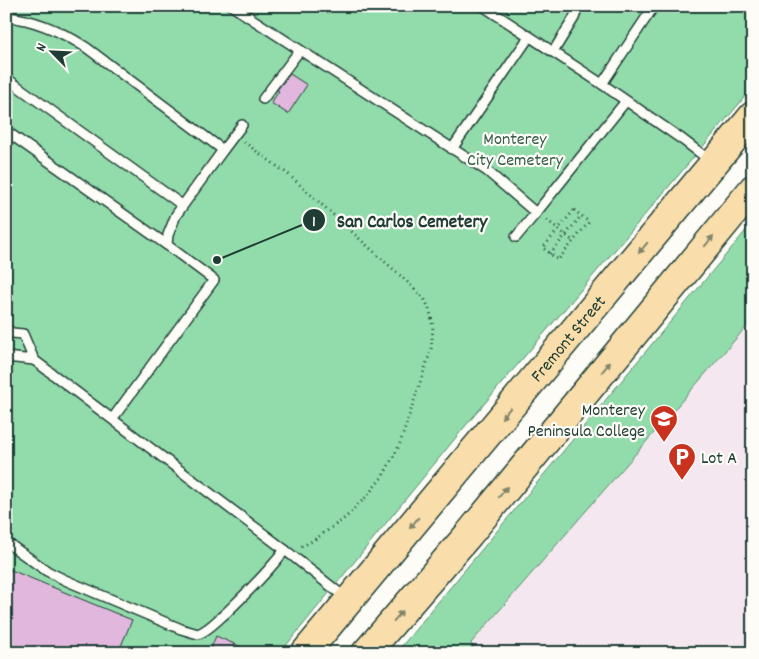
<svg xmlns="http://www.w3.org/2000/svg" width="759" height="659" viewBox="0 0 759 659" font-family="Dekko,sans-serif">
<rect width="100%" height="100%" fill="#fdfcf7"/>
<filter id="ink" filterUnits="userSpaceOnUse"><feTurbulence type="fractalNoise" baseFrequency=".02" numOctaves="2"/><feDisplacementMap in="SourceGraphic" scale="10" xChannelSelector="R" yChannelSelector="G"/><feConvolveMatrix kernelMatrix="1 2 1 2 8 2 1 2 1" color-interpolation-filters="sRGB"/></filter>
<g filter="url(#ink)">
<polygon fill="#f5e7ef" points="753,233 753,653 396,653"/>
<g fill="#92dcab" stroke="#588c70">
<polygon points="6,6 753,6 753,86 739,104 462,430 280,653 6,653"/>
<polygon points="753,222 753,319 471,643 475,653 396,653"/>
</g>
<g fill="#e1b7dd" stroke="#1f3d34">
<polygon points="290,74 307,85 288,114 271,103 279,91 277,90"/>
<polygon points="6,568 132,620 118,653 6,653"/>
<polygon points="216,636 255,653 209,653"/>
</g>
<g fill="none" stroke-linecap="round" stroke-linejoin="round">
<defs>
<g id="service">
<polyline points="232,6 487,171 536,213 626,101"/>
<polyline points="483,6 602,84 683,140 712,162"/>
<path d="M6 17C34 19 64 33 87 48L223 150 176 215 168 235 167 245 214 280 113 418"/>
<polyline points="553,52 574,18 578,6"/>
<polyline points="6,78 182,205"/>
<polyline points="602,84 654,6"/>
<polyline points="263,99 300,50"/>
<polyline points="6,131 167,245"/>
<polyline points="452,149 529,37"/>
<polyline points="223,150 242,125"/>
<polyline points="516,237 536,213"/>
<polyline points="6,328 12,333 23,334 34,360 285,550 347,599"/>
<polyline points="6,357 34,360"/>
<path d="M6 542 47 571 65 580 181 629 198 634C209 630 217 620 226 613 247 593 267 573 285 550"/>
</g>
<g id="primary">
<path id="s1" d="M305 653 753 116"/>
<polyline points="366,653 469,534 753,189"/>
</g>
</defs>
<use href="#service" stroke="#1f3d34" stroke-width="12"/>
<use href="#primary" stroke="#1f3d34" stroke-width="31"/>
<g stroke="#1f3d34" stroke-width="3" stroke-dasharray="1 4" stroke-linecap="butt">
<polyline points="244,142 289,175 403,278 424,298 430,311 433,327 431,350 399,446 383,476 367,496 345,518 314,540 301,547"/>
<polygon points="574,210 589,222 558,260 543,248"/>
<polyline points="547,220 573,241"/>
<polyline points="550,254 581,216"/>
</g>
<use href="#service" stroke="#fdfcf7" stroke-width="9"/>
<use href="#primary" stroke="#f9deab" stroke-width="28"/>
</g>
<defs><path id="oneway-solid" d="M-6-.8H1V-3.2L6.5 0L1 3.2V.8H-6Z" transform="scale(1.25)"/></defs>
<g fill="#81856a">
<use href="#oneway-solid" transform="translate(709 241) rotate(-51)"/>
<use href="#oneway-solid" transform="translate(643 248) rotate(130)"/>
<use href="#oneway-solid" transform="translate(606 367) rotate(-51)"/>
<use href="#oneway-solid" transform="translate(506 413) rotate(130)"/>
<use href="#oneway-solid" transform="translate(503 492) rotate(-51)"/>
<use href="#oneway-solid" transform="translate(414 523) rotate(130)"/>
<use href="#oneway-solid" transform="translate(398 616) rotate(-49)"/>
</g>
</g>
<defs>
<symbol id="university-pin" viewBox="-11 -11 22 30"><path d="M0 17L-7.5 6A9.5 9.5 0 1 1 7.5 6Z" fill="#c8321e" stroke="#fdfcf7"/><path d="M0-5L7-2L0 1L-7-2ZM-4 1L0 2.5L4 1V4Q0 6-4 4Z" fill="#fff"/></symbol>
<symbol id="parking-pin" viewBox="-11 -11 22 30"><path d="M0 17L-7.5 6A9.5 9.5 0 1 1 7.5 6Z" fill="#c8321e" stroke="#fdfcf7"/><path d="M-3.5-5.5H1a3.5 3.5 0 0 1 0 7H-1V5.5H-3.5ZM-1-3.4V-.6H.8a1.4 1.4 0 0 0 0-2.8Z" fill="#fff"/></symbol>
</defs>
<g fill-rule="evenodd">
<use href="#university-pin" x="648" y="403" width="32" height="43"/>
<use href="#parking-pin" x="666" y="441" width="32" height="43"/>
</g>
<g text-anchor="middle" stroke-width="4.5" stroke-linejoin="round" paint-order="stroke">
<g font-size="18" fill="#365d4c" stroke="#fdfcf7">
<text x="515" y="144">Monterey<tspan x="515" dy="21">City Cemetery</tspan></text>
</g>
<g font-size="18" fill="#1f3d34" stroke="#fdfcf7">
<text dy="6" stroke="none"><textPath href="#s1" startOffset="410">Fremont Street</textPath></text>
</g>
<g font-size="18" fill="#1f3d34" stroke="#fdfcf7" text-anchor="end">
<text x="645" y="415">Monterey<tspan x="645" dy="21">Peninsula College</tspan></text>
<text x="701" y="463" text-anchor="start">Lot A</text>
</g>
</g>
<path fill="none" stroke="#1f3d34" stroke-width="2" d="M217 260L314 220"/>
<g fill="#1f3d34" stroke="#fdfcf7" stroke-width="2">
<circle cx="217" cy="260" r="5"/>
<circle cx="314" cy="220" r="12"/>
</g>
<g font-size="15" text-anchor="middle" font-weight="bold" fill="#fff">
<text x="314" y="226">1</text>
</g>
<g font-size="19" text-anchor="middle" font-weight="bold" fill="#1f3d34" stroke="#fdfcf7" stroke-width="4.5" stroke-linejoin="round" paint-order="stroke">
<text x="412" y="227">San Carlos Cemetery</text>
</g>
<rect width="759" height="659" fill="none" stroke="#fdfcf7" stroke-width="25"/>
<rect x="12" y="12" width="734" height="634" fill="none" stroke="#1f3d34" stroke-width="2" filter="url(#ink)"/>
<g transform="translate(52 52) rotate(294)" stroke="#fdfcf7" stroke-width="4" paint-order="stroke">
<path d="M0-4L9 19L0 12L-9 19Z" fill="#1f3d34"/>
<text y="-8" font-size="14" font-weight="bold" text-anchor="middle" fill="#1f3d34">N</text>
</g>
</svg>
